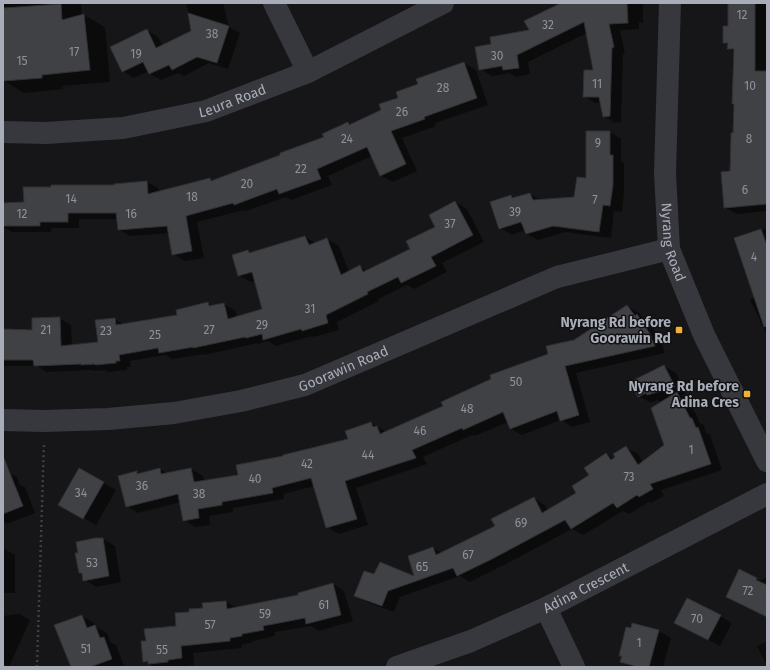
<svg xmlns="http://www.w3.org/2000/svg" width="770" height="670" viewBox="0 0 770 670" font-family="'Fira Sans',sans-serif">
<rect width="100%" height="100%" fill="#161618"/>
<g fill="#0007">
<polygon points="3,3 81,3 82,16 84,15 105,27 110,82 62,86 63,89 24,93 3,80"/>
<polygon points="186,3 223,3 229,27 240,33 228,69 209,63 184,76 178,73 161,80 150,74 149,71 134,78 123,71 147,30 158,37 163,46 193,31"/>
<polygon points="563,3 643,3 643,23 639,22 639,29 620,30 625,54 623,54 621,122 615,123 604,116 601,103 595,103 584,96 595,72 587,33 528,62 530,74 516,77 509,73 492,76 480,69 492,45 530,31"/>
<polygon points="729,3 767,3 767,211 737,214 725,208 731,172 734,134 734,52 728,48 729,45 724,42 729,27"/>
<polygon points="464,63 476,70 488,105 435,123 436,126 402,138 417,171 393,182 381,176 372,156 328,176 332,185 291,200 286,197 246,211 244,210 197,222 204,258 185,261 173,254 170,233 130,236 119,230 118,219 79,219 79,228 51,228 51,232 12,232 3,227 3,204 25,203 115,186 147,182 158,188 159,192 210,179 213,181 325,138 348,124 351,125 383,111 419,85"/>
<polygon points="610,132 621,139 621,161 624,163 624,192 622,212 614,211 611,238 565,232 538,240 526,234 525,230 512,235 500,228 511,196 515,198 530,194 542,201 575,198 587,179"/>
<polygon points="455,202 467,209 484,242 442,263 447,272 414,289 407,285 378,299 379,301 337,322 339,330 314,337 312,336 276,346 268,341 258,344 257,343 205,355 204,354 172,359 165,355 130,361 131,367 127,367 127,370 108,372 105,370 94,371 92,370 46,372 37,366 3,366 3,330 33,331 59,318 71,325 72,346 99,343 115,319 124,325 178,315 208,303 214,307 224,304 236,311 237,317 263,310 256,281 251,282 239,276 234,256 248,252 252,253 305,237 316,243 327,239 339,246 349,272 360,266 367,271 411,249 436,227"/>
<polygon points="767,228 767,335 750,300 755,297 735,239"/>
<polygon points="627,306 639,313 643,319 649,322 663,344 662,345 665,353 576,373 590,422 572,427 561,420 522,435 511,429 508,422 475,436 472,435 423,457 427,464 356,488 368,525 339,534 327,527 315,486 283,494 284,499 233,508 233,512 209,516 210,525 195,527 184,520 181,502 138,513 127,506 137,472 140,474 160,469 168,474 191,469 203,476 204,481 239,476 284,457 349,440 371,423 386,432 444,406 549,355 574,341"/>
<polygon points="664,366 676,373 686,394 681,395 689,400 699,421 698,422 704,425 706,433 710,435 722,470 661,490 664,496 651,503 649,502 629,514 623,511 583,535 572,529 504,565 470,582 460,576 400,597 394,612 367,602 356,596 375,576 416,577 433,548 442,553 496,526 534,498 545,505 549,511 578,493 606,454 614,459 626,448 638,454 643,463 665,446 664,400 660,402 657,400 651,403 639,396"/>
<polygon points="79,469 116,490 96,525 59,504"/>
<polygon points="5,470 17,477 20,485 25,487 35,513 7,524 3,521 3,471"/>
<polygon points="103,539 115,546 121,582 97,587 84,580 84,575 80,572"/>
<polygon points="3,548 15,555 15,593 3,593"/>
<polygon points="740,571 760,581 767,577 767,617 739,604 727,597"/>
<polygon points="333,584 344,591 353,621 319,631 311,626 275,632 275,636 253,641 253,642 241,645 242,648 193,653 194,665 179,667 154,667 144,661 147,642 177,627 190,613 204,609 203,604 226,602 237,608 300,596"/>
<polygon points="19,614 30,620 9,667 3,664 3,616"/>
<polygon points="82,616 94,623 95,626 107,633 110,642 116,645 124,666 120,667 72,667"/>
<polygon points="720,616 732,623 720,646 675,623"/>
<polygon points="659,631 671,638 663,667 631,667 621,662 623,657 620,655"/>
<polygon points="767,641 767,666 757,646"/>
</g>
<g fill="#404145" stroke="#303034">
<polygon points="561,3 627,3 628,23 609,24 614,47 612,48 610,116 603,117 599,97 583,97 584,70 593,70 584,22 517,55 519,68 503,70 502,66 479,70 475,47 491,44 490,37 529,30 524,21"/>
<polygon points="728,3 755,3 755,71 767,71 767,204 724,208 721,172 730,171 731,136 731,133 733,133 734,104 732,104 734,49 727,49 728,43 723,43 723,26 728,26"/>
<polygon points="61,4 62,20 84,14 90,70 42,75 42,78 3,81 3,8"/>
<polygon points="188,13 229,26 217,63 197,57 172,70 169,65 149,74 143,62 122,72 110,47 147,29 156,48 191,31"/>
<polygon points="464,62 477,98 424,117 425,119 391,131 406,164 380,176 367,147 317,169 321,179 279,194 277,189 234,205 233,203 186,216 192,251 172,255 167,226 118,230 116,213 68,213 68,222 40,222 40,226 3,226 3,203 24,202 23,187 51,187 51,185 114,185 114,184 147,181 148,194 210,178 211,181 280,155 280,153 324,137 322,134 348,122 349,125 381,110 379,104 398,98 396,92 418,84 416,79"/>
<polygon points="586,131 610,131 610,155 613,155 613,185 610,206 603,205 599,232 553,226 526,234 521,222 499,229 490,202 511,195 512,198 530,193 533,200 574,197 577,177 586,178"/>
<polygon points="455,201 473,235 431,257 436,266 401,283 398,277 367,292 368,294 326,315 328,323 302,331 301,329 263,340 262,334 246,338 245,337 193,348 193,347 159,353 158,348 119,355 120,361 116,361 116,363 95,365 95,364 81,365 81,364 34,366 33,360 3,360 3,329 32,330 32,318 60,317 61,346 98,342 95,320 115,318 116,325 177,315 176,310 208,302 209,306 224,303 228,319 262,309 252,272 238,276 232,255 248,250 249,253 305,236 309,245 327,238 341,275 360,265 363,272 410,249 406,241 435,227 429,215"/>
<polygon points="761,229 767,246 767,326 764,327 734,238"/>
<polygon points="627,305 635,316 637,314 652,337 651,338 655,346 565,366 579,415 560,421 557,411 510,429 503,412 463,430 462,428 412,450 416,458 345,481 357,519 326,528 311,478 272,488 273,493 222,502 222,505 198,509 199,518 183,521 178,494 126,507 118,476 137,471 137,474 160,468 161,474 191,468 194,482 238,475 236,465 283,456 283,455 348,439 345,431 371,422 373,427 377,426 380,434 443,406 441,402 491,379 490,375 548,354 546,346 574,340"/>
<polygon points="664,365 675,387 647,395 646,393 638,397 630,382"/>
<polygon points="677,392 690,418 692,418 696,428 698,427 711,464 650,484 653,489 639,497 637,495 617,508 613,503 571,529 565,520 492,559 457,576 453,568 388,591 382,606 354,596 364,571 374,574 380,562 414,576 408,556 433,547 436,555 495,526 491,519 534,497 542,513 576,493 572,486 589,475 584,468 606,453 611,460 615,457 613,454 626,446 638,465 664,445 651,408"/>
<polygon points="3,458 4,458 23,506 3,514"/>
<polygon points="79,468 104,482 83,519 58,505"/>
<polygon points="95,538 103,538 109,576 83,581 82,573 79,573 75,553 78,553 76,542"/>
<polygon points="739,569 757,578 756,580 767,585 767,617 726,597"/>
<polygon points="333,583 341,615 306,624 305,618 263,626 264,630 242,634 242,636 230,638 230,641 181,646 182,658 168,660 168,662 148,664 148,661 143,662 141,641 146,641 144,629 176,626 175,613 189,612 189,609 203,608 202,603 226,601 227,609 298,595 298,593"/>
<polygon points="687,598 721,615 708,640 674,623"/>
<polygon points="82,615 87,628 95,625 100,638 104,637 112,659 90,667 71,667 54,625"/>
<polygon points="632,623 659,630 649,667 638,667 620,662 622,656 619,656 626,627 631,628"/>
</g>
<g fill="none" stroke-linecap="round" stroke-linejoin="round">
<polyline stroke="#3d3f44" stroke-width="2.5" stroke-dasharray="2 3" stroke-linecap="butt" points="37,667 44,442"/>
<g stroke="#37383d" stroke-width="22">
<polyline points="274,3 308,72"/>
<path id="s1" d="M670 3 665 173 669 249 704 335 767 461"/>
<path id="s2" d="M3 132 46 133 123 128 206 111 308 72 443 3"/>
<path id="s3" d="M3 420 44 421 108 419 174 413 241 401 305 385 557 277 669 249"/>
<polyline points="546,608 574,667"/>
<path id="s4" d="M397 667 471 641 546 608 767 494"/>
</g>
</g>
<g fill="#f2b134" stroke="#111113" stroke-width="1.5">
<rect x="675" y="326" width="8" height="8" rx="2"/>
<rect x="743" y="390" width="8" height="8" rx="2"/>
</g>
<g text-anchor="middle" stroke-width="3" stroke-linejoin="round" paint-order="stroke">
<g font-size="12" fill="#8e929b">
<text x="742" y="19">12</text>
<text x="548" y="29">32</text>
<text x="212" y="38">38</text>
<text x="74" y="56">17</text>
<text x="136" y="58">19</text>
<text x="497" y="60">30</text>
<text x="22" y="65">15</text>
<text x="597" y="88">11</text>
<text x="750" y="90">10</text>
<text x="443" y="92">28</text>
<text x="402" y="116">26</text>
<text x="347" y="143">24</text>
<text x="749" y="143">8</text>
<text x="598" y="147">9</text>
<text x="301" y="173">22</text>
<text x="247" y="188">20</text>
<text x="745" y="194">6</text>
<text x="192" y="201">18</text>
<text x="71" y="203">14</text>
<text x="595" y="204">7</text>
<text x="515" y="216">39</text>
<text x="22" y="218">12</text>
<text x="131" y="218">16</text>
<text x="450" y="228">37</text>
<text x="754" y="261">4</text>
<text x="310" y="313">31</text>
<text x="262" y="329">29</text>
<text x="46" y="334">21</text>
<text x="209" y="334">27</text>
<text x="106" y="335">23</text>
<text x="155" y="339">25</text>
<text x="516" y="386">50</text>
<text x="467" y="413">48</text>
<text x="420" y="435">46</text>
<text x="691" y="454">1</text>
<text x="368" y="459">44</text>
<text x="307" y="468">42</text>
<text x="629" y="481">73</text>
<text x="255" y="483">40</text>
<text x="142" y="490">36</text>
<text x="81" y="497">34</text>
<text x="199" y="498">38</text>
<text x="521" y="527">69</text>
<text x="468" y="559">67</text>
<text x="92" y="567">53</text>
<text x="422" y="571">65</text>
<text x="748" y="595">72</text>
<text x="324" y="609">61</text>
<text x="265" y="618">59</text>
<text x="697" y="623">70</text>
<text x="210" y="629">57</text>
<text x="639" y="647">1</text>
<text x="86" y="653">51</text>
<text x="162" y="654">55</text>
</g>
<g font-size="14" fill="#a8adb8" stroke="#111113">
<text dy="5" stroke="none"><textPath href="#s2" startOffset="233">Leura Road</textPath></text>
<text dy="5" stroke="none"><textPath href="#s1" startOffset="240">Nyrang Road</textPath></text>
<text dy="5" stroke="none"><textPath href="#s3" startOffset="347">Goorawin Road</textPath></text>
<text dy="5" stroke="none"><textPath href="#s4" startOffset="205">Adina Crescent</textPath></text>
</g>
<g font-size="14" font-weight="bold" fill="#a8adb8" stroke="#111113" text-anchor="end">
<text x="671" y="327">Nyrang Rd before<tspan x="671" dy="16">Goorawin Rd</tspan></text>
<text x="739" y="391">Nyrang Rd before<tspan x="739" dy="16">Adina Cres</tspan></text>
</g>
</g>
<rect width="770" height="670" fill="none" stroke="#a8adb8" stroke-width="8"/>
</svg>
